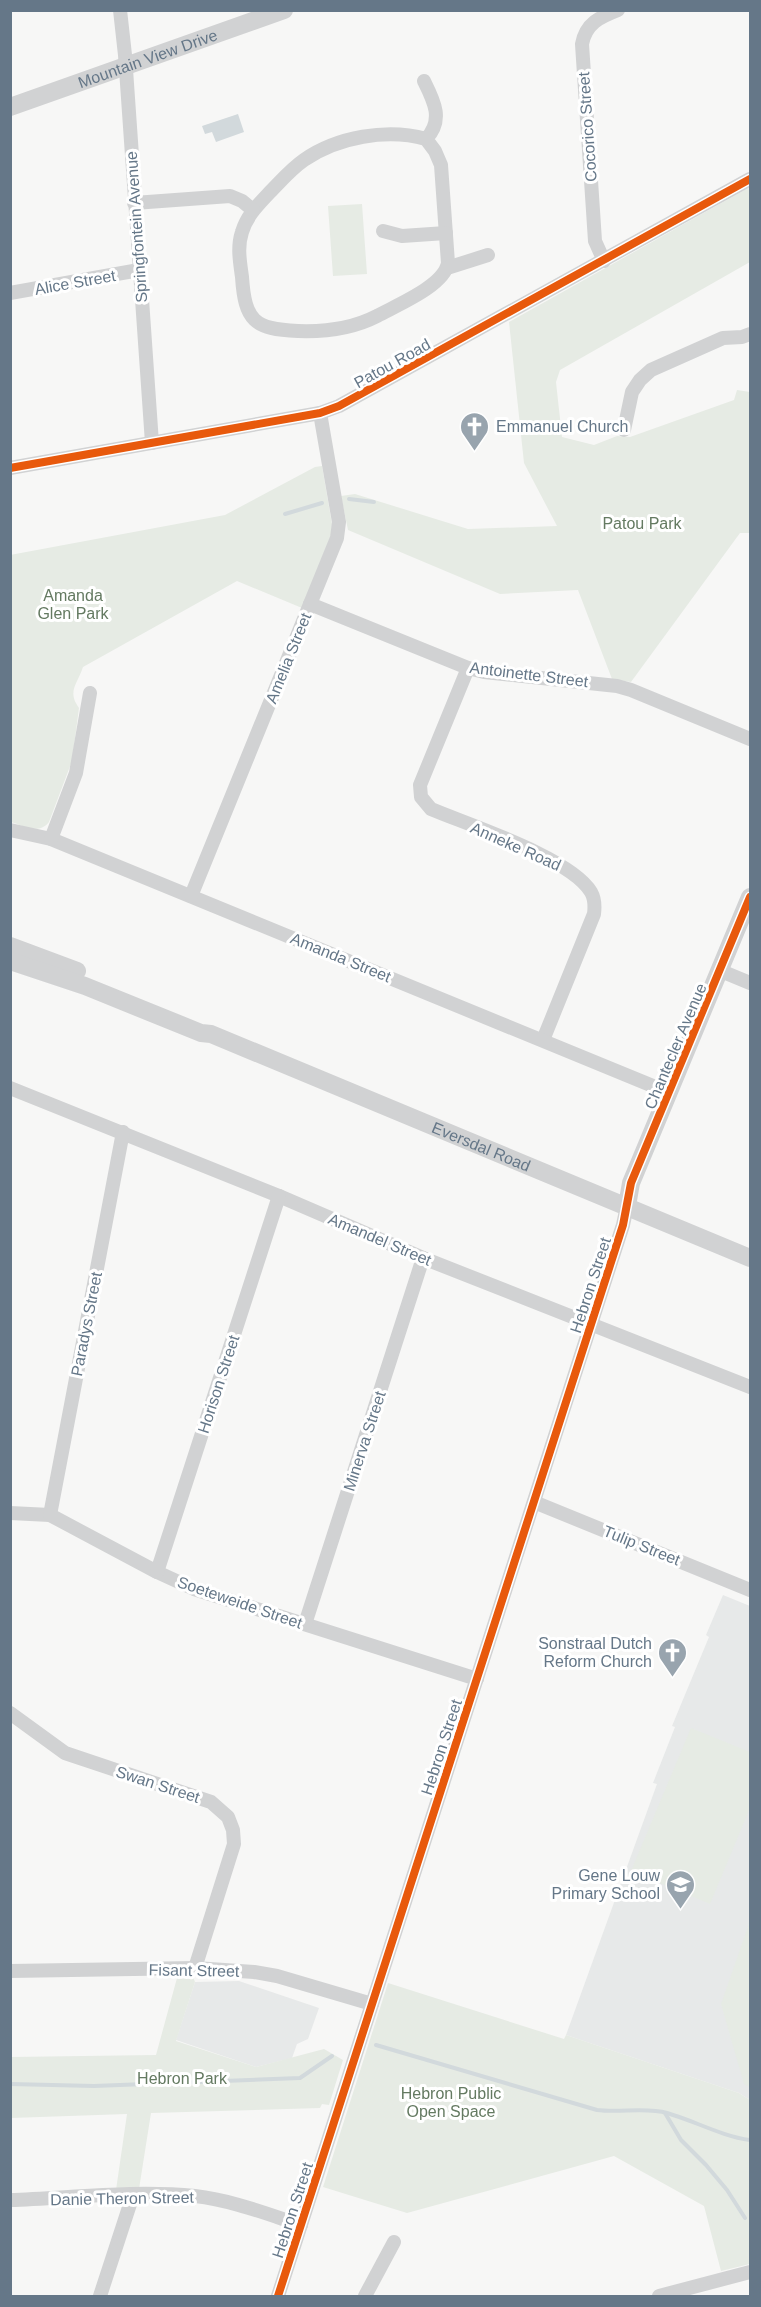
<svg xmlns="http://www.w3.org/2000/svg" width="761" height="2307" viewBox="0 0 761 2307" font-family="Arial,sans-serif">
<rect width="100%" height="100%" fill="#f7f7f6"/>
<g fill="#e7e9e9">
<polygon points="723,1595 750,1606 750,2100 739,2093 566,2035 657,1784 653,1783 675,1727 672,1726 709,1637 706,1635"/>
<polygon points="239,1981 319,2008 308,2039 297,2044 292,2058 256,2067 176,2040 195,1982"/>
</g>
<g fill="#e6ebe4">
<polygon points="750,187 750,262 560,370 556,382 562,437 594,445 617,436 630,437 734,400 737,390 750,392 750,533 740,533 631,682 612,679 578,590 500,594 348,530 341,496 355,494 468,529 557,526 524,463 509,322"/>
<polygon points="362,204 367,274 333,276 328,206"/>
<path d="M322 466 332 524 331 535 302 608 237 581 83 667C77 685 67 691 79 708L72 761 49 822C39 835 24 826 11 822L10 555 225 515 315 467Z"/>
<polygon points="691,1728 750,1752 750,1808 710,1904 631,1871"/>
<polygon points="750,1921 750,2087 744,2084 721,2004"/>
<polygon points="193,1977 195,1982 176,2041 256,2067 324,2049 343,2060 329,2105 322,2104 320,2108 151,2113 139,2189 116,2190 127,2114 11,2118 10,2057 156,2055 177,1978"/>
<polygon points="388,1983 564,2039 566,2035 739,2093 750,2100 750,2264 721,2271 704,2206 614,2156 407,2213 323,2187"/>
</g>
<polygon fill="#d2d9dc" points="238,114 244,132 216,142 212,132 205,134 202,126"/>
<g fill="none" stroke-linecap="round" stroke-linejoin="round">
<g stroke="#d2d9dc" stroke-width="4">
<polyline points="349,499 374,502"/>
<polyline points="285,514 322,503"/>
<path d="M376 2045 597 2110C619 2113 647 2107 667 2113 695 2121 721 2136 750 2140"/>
<polyline points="10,2084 94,2086 300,2078 332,2056"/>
<polyline points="665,2113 681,2140 706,2165 727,2190 745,2218"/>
</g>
<g stroke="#d1d2d3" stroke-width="14">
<polyline points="120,10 125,55 152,443"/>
<path d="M424 81C434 101 444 120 426 139 387 128 337 137 304 160 291 169 281 181 270 192 259 204 247 215 242 232 237 247 240 262 242 277 245 321 254 329 298 331 326 332 352 329 377 316 397 305 444 286 448 263L441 165 435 151 426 139"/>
<polyline points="134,203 230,196 242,201 253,210"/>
<polyline points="383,231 402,236 446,233"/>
<path d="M604 261 595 241 582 44C586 23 600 17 618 10"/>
<polyline points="447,268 488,255"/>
<polyline points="10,293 139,270"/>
<polyline points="624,430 632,392 640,380 651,370 723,338 742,337 750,334"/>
<polyline points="10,468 320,413 339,406 750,179"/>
<polyline points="310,604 468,668 484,672 617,686 631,690 750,739"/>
<path d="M468 668 420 785 421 797 431 809C469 825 571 858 591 892 595 899 595 906 594 914L543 1040"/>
<polyline points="10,830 51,839 670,1093"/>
<polyline points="51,839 76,773 90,693"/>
<polyline points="191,896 337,538 339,522 320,413"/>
<polyline points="721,971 750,983"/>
<polyline points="10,1088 279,1196 423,1258 750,1387"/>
<polyline points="534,1502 750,1590"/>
<polyline points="10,1513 50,1515 157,1572 194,1589 477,1679"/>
<polyline points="50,1515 123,1132"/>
<polyline points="157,1572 279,1196"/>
<polyline points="305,1624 423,1258"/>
<polyline points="10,1713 65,1753 211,1802 228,1817 233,1830 234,1844 195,1968"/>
<polyline points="10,1971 195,1968 254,1972 277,1976 372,2004"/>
<path d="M10 2200C71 2198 134 2190 195 2196 231 2200 267 2214 301 2225"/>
<polyline points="100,2296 133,2195"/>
<polyline points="278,2296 591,1324 623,1225 627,1206"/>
<polyline points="365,2296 394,2242"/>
<polyline points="659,2296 750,2272"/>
</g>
<g stroke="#d1d2d3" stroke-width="18">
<path id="s1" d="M10 107 284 10"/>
<polyline points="10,946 77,971"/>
<path id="s2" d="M10 961 85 986 201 1033 211 1034 750 1258"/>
<polyline points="627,1206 631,1183 750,897"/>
</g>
<defs>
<g id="cycleway">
<polyline points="10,468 320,413 339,406 750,179"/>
<polyline points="278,2296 623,1225 631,1183 750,897"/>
</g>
</defs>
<use href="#cycleway" stroke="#fff" stroke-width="11"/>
<use href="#cycleway" stroke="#e8590c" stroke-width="8"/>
</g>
<defs>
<symbol id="church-pin" viewBox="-11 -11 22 30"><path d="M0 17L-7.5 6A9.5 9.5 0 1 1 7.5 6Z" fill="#98a4ae" stroke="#fff"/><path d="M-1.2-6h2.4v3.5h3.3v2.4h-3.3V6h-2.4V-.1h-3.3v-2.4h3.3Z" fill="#fff"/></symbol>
<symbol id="school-pin" viewBox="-11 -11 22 30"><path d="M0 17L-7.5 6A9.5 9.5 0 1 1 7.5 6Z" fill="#98a4ae" stroke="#fff"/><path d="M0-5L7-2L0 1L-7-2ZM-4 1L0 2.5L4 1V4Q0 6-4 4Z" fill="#fff"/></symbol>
</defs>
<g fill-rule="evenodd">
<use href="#church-pin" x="458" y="410" width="33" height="45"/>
<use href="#church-pin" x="656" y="1636" width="33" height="45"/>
<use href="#school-pin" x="664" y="1868" width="33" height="45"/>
</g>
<g text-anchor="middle" stroke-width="6" stroke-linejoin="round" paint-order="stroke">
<g font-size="16" fill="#657788" stroke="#fff">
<text dy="6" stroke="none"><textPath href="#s1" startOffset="146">Mountain View Drive</textPath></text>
<text transform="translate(587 127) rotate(-94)" y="6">Cocorico Street</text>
<text transform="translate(136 227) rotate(-94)" y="6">Springfontein Avenue</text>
<text transform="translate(75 282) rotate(-10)" y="6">Alice Street</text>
<text transform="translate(392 363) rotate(-29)" y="6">Patou Road</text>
<text transform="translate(288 658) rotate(-68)" y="6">Amelia Street</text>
<text transform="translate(529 674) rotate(7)" y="6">Antoinette Street</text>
<text transform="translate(516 846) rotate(24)" y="6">Anneke Road</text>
<text transform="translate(341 957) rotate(22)" y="6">Amanda Street</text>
<text transform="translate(675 1046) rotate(-67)" y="6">Chantecler Avenue</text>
<text dy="6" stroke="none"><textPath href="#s2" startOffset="507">Eversdal Road</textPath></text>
<text transform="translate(380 1239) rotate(23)" y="6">Amandel Street</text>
<text transform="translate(590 1285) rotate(-72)" y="6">Hebron Street</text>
<text transform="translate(86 1324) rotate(-79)" y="6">Paradys Street</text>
<text transform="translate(218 1384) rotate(-72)" y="6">Horison Street</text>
<text transform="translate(364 1441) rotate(-72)" y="6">Minerva Street</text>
<text transform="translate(642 1545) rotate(22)" y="6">Tulip Street</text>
<text transform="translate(240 1602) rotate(19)" y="6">Soeteweide Street</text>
<text transform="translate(441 1747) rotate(-72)" y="6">Hebron Street</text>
<text transform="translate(158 1784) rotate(18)" y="6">Swan Street</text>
<text transform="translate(194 1970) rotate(1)" y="6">Fisant Street</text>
<text transform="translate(122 2198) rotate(-1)" y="6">Danie Theron Street</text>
<text transform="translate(292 2210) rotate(-72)" y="6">Hebron Street</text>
</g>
<g font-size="16" fill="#657788" stroke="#fff" text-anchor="end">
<text x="496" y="432" text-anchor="start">Emmanuel Church</text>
<text x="652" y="1649">Sonstraal Dutch<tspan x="652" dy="18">Reform Church</tspan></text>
<text x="660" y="1881">Gene Louw<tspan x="660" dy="18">Primary School</tspan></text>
</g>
<g font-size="16" fill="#647a61" stroke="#fff">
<text x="642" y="529">Patou Park</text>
<text x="73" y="601">Amanda<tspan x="73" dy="18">Glen Park</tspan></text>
<text x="182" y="2084">Hebron Park</text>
<text x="451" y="2099">Hebron Public<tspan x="451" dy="18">Open Space</tspan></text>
</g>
</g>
<rect width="761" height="2307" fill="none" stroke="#657788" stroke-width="24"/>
</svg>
